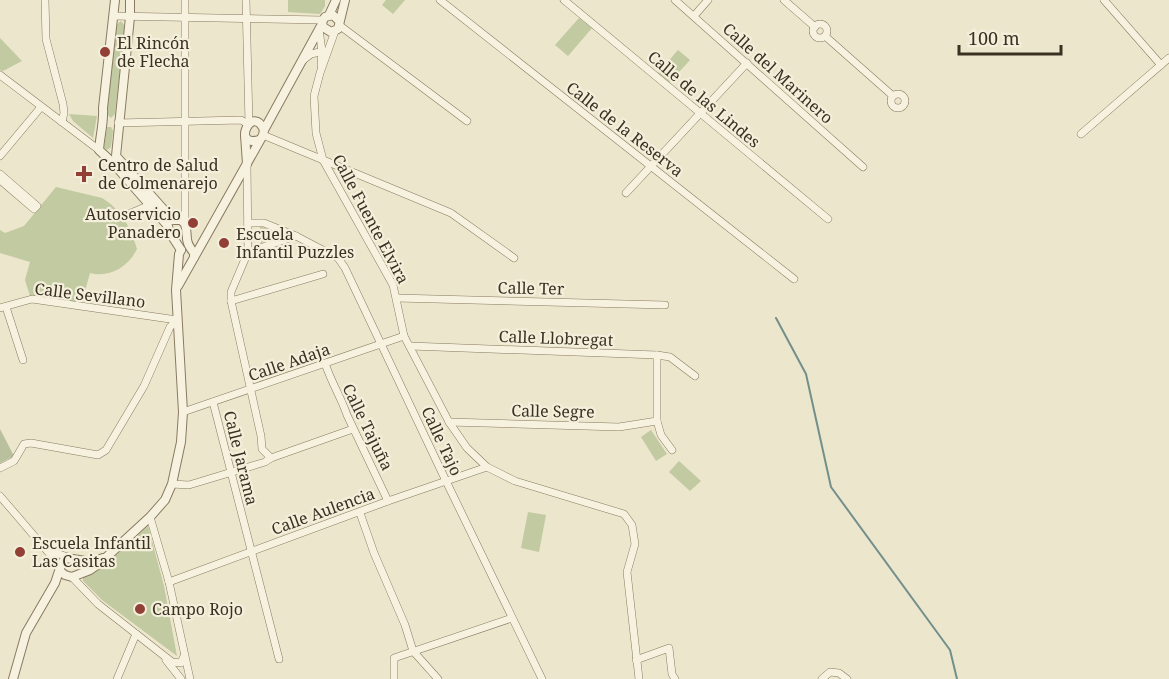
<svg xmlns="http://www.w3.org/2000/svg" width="1169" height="679" viewBox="0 0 1169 679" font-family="'Noto Serif',serif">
<rect width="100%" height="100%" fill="#ece6cc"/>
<g fill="#c1caa0">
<polygon points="288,0 325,0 325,6 320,14 288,12"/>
<polygon points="386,0 405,0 393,14 382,5"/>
<polygon points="579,18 592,28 568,56 555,45"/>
<polygon points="121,21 125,26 115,114 111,118 107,114 116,25"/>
<polygon points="0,38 22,61 3,71 0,70"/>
<polygon points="678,50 690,60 669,83 658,73"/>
<polygon points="69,114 97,116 93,138 73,121"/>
<polygon points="107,127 111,127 113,131 111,147 107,150 104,147"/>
<path d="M56 187 102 198C121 209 131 228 137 249 128 267 110 278 90 273L82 302 30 296 25 280 30 262 0 253V230L5 233 24 226Z"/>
<polygon points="260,226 284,236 261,243"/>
<polygon points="651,430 667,454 656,461 641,437"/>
<polygon points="679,461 701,481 690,491 669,472"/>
<polygon points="528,512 546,515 539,552 521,548"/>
<polygon points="148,526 164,586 177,656 102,600 83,581 83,578 110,561"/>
</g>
<polygon fill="#b8c09e" points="0,429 14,456 0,463"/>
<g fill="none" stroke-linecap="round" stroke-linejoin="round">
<polyline stroke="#738f8b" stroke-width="2" points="776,318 806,374 831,487 950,650 957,679"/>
<defs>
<g id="minor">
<polyline points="45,0 46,39 63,104 64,113 62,122"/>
<polyline points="185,0 185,224"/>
<polyline points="246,0 249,124"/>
<polyline points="440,0 794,279"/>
<polyline points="564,0 828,219"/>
<polyline points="675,0 863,167"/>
<polyline points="784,0 815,27"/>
<polyline points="1104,0 1161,65"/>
<polyline points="114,16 323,20"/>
<polyline points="694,16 708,0"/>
<circle cx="820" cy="31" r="7"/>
<polyline points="339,25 467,121"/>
<polyline points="319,29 322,51 321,65"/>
<polyline points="335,31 320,73 314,96 316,133 323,160 393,285 404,336 449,422 467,448 487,467 515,481 624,514 632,525 635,544 627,572 639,679"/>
<polyline points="825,36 893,96"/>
<polyline points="302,61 311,54 324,51"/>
<polyline points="0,75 99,150"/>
<circle cx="898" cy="101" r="7"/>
<polyline points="118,123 241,120 248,124"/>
<polyline points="1081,134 1169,58"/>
<polyline points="263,135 451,213 514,258"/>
<polyline points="0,156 41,107"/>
<polyline points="247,166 248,252 231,292 231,301 261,436 262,449 271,458"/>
<polyline points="0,174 37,206 34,209 0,180"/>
<polyline points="626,193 747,63"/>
<polyline points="124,216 150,205"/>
<polyline points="248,223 264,223 296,236 338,258 345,268 446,481 542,679"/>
<polyline points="248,252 296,236"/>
<polyline points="397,298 665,305"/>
<polyline points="231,301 323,274"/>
<polyline points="6,307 23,360"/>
<polyline points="0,308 32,299 177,320"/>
<polyline points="410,346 657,355 670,357 695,376"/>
<polyline points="657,355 657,421 661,435 672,450"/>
<path d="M325 363C331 382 341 397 347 415L388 501"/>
<polyline points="213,402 279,659"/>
<polyline points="183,412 404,336"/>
<polyline points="449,422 619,427 657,421"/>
<polyline points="0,468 14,461 24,444 31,443 98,455 106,450 144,386 170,327 177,320"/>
<polyline points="172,484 189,485 265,462 271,458 353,429"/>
<polyline points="0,496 60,566"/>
<polyline points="360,513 374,553 405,625 413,651 438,679"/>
<polyline points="150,517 169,582 190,679"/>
<polyline points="47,550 71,558"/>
<polyline points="72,577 98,604 172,662 181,663 184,656"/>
<polyline points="169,582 388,501 487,467"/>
<polyline points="166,660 181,679"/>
<polyline points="636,660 669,648 672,674 675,679"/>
<polyline points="117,679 136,634"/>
<polyline points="394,679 394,658 512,618"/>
<polyline points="822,679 830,672 839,673 847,679"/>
</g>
<g id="tertiary">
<path d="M115 0 103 108C104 122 100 136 99 150L113 163 168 226 170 233 181 250"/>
<polyline points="130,0 130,17 116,156 173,220"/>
<polyline points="329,15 336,0"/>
<polyline points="338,20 333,15 325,17 322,22 323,27 331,32 338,29 345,0"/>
<polyline points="245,135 247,164"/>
<path d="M259 140C231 148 252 103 264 130"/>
<path d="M173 220H181L185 224C189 238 183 239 194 253V257"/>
<polyline points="178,286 263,135 264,130 322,24"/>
<polyline points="103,558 92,562 66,558 60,565 60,571 65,575 72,577 90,570 100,563 150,517 165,500 172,484 181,442 183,412 176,290 179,254 181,250"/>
<polyline points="13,679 26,633 55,583 60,568"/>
</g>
</defs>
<use href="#minor" stroke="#887a61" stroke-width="8"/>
<use href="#tertiary" stroke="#887a61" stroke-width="10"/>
<use href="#minor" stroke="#f7f2df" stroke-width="7"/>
<use href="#tertiary" stroke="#f7f2df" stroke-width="8"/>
</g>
<g fill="#923f36" stroke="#f4efdb" stroke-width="2">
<circle cx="105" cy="52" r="6"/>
<path d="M81 165h6v6h6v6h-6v6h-6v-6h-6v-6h6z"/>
<circle cx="193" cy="223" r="6"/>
<circle cx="224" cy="243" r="6"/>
<circle cx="20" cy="552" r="6"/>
<circle cx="140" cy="609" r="6"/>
</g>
<g text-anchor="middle" stroke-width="4.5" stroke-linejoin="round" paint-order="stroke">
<g font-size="16" fill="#3a3123" stroke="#f4efdb" text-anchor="start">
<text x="117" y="49">El Rincón<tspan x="117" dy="18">de Flecha</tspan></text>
<text x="98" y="171">Centro de Salud<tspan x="98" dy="18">de Colmenarejo</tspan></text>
<text x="181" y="220" text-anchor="end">Autoservicio<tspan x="181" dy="18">Panadero</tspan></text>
<text x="236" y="240">Escuela<tspan x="236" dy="18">Infantil Puzzles</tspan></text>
<text x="32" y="549">Escuela Infantil<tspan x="32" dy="18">Las Casitas</tspan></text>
<text x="152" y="615">Campo Rojo</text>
</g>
<g font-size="16" fill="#3a3123" stroke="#f4efdb">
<text transform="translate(778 73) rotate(42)" y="6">Calle del Marinero</text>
<text transform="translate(704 99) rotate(40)" y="6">Calle de las Lindes</text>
<text transform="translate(625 129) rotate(38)" y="6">Calle de la Reserva</text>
<text transform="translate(371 219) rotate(62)" y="6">Calle Fuente Elvira</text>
<text transform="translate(531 288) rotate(1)" y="6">Calle Ter</text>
<text transform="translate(90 295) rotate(7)" y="6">Calle Sevillano</text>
<text transform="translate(556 338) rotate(2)" y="6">Calle Llobregat</text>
<text transform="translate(289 362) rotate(-19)" y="6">Calle Adaja</text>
<text transform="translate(553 411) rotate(1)" y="6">Calle Segre</text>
<text transform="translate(368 427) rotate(64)" y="6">Calle Tajuña</text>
<text transform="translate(442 441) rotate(65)" y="6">Calle Tajo</text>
<text transform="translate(241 458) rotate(76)" y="6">Calle Jarama</text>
<text transform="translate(323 511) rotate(-20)" y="6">Calle Aulencia</text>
</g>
</g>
<path d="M959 45v9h102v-9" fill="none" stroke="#3a3123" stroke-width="3"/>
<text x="968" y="45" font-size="18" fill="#3a3123" stroke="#f4efdb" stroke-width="4.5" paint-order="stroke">100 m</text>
</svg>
